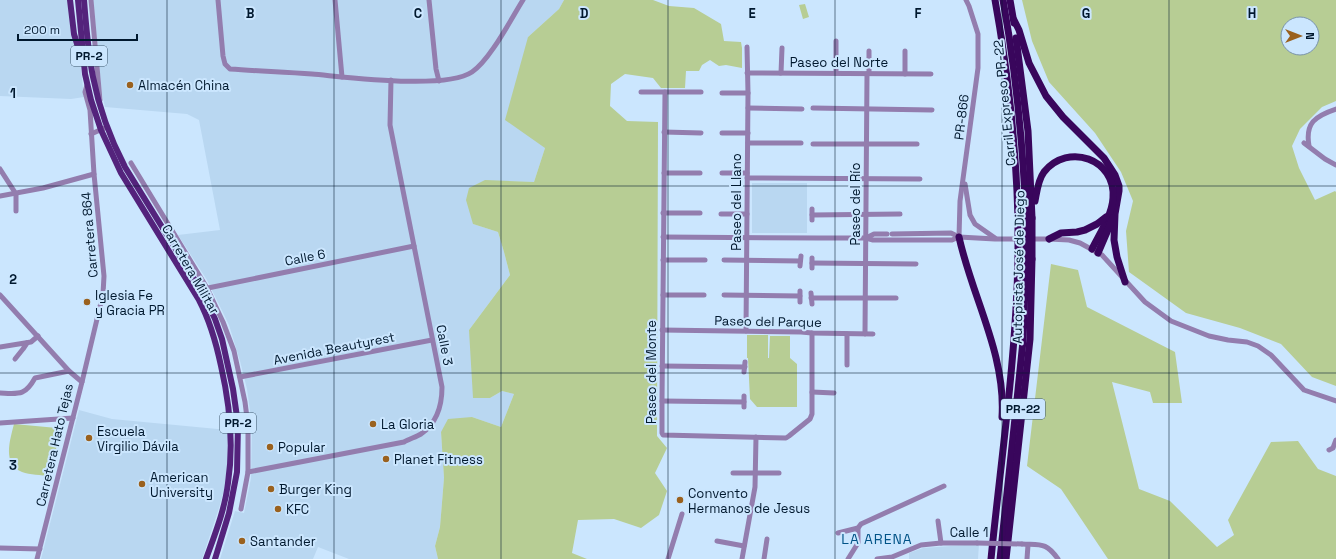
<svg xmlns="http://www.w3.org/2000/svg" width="1336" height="559" viewBox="0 0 1336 559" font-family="'Space Grotesk',sans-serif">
<rect width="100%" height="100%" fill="#cbe6fe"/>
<g fill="#b9d7f1">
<polygon points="0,0 73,0 84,97 71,99 0,96"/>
<polygon points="93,0 564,0 559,9 528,37 545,148 534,182 485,181 473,224 498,232 504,252 510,275 469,330 490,398 502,391 514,394 501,427 472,417 441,432 444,478 440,527 435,546 438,559 349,559 318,547 313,559 220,559 235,511 244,513 251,478 252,425 247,389 240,361 229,325 207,280 178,235 220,230 199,120 187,114 105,107 102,94"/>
<rect x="752" y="183" width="55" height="50"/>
<polygon points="79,410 112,419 228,430 227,467 224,490 219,508 202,559 41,559"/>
<polygon points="979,544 978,559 909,559 909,553 923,548"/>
</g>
<g fill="#b7cd94" fill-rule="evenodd">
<polygon points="564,0 653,0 669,6 694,8 721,24 724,41 741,42 742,48 742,68 726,65 719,66 710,60 702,65 699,71 686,71 685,88 661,88 653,78 625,74 611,84 610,106 627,121 658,122 657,436 667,448 655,473 667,491 659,515 641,528 614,519 578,520 572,553 587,559 438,559 435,546 440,527 444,478 441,432 448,419 472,417 501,427 514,394 502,391 490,398 473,398 469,330 510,275 504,252 498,232 473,224 466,200 469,188 485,180 534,182 545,148 505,120 528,37 559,9"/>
<path d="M1022 0H1336V101L1322 107 1300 129 1292 146 1299 168 1315 200 1335 191 1336 192V386L1312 377 1281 344 1240 328 1186 313 1129 272 1126 231 1133 201 1121 172 1095 133 1049 82 1032 41ZM1288 24H1312V48H1288Z"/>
<polygon points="805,4 809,17 803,19 799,5"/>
<polygon points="1051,264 1078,270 1087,307 1175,352 1182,403 1153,403 1150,392 1112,382 1139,489 1170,501 1217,547 1234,535 1228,520 1271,442 1298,441 1318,469 1336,476 1336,559 1108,559 1061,489 1027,466"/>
<polygon points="747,335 768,335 768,358 769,358 770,336 790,336 790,358 797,364 797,407 757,407 750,399 748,358 747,358"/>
<path d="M14 424 57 428 60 432 50 476C41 475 30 475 22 472 2 464 10 440 14 424Z"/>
</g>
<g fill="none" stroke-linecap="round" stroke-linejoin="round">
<g stroke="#937dae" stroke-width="5">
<polyline points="91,0 100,100"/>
<path d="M218 0 223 56 225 64 230 69C257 71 285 72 312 74 347 77 445 90 472 72 490 60 511 19 523 0"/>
<polyline points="335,0 342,77"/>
<polyline points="429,0 436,69 439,81"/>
<polyline points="747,73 931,74"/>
<polyline points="781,73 782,48"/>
<polyline points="836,73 836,41"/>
<polyline points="869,73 869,51"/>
<polyline points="905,74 905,51"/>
<polyline points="641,92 701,92"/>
<polyline points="665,92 662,401 662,433 663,435 786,438 789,436 810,419 812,414 812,333"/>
<polyline points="722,93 748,93"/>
<polyline points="748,108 802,109"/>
<polyline points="813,108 932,110"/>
<polyline points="664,132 701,133"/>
<polyline points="722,133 748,133"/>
<polyline points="91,134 107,127"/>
<polyline points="748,143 801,143"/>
<polyline points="1304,143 1325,159 1336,165"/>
<polyline points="813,144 917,144"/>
<path d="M1309 146C1305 123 1315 116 1336 109"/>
<polyline points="131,163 207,288 223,322 234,351 245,402 248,426 248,472 241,509"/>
<polyline points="0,169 16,194 16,211"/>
<polyline points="664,173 700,173"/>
<polyline points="722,173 747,173"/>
<polyline points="747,178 920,179"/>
<polyline points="965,184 970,215 975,224 995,238"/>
<polyline points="0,196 43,188 94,174"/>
<polyline points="663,213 700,213"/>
<polyline points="721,214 747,214"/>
<polyline points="812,215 900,214"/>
<polyline points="812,220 812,209"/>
<polyline points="892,234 951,233 959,237"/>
<polyline points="663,237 819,238 866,238 873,240 952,240 959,237 995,239 1049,239 1069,240 1080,243 1102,255 1145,302 1171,321 1209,336 1228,340 1247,342 1258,346 1271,355 1304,390 1336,401"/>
<polyline points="959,237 960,201 978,68 978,34 969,6 966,0"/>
<polyline points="866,238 874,234 887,234"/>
<polyline points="663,260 705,260"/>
<polyline points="724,260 800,261"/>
<polyline points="812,263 916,264"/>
<polyline points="800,266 801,256"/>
<polyline points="812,268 812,258"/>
<polyline points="203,289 414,246"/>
<polyline points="800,291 800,302"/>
<polyline points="811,293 812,304"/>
<polyline points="0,295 69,371 82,382 37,559"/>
<polyline points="663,295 704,295"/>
<polyline points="724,295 800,296"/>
<polyline points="811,298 896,298"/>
<polyline points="662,330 801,332 812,333 873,334"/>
<polyline points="746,331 748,93 747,47"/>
<polyline points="865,334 867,74"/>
<polyline points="0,347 31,342 38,336"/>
<polyline points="15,359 23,349 27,343"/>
<polyline points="847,365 847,334"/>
<polyline points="662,366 745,367"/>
<polyline points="744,372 745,362"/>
<polyline points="240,377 432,340"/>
<polyline points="82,382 103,294 104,276 94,174 90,110 85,92 87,85"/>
<polyline points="812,392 834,393"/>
<path d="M0 393C19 394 25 396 35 378L69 371"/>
<polyline points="662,401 744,402"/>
<polyline points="744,407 744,396"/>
<polyline points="0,423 73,418"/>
<polyline points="1329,450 1333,448 1336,440"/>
<path d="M248 472 404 442C409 439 416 437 421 434 437 423 442 404 442 387L390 125 391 80"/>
<polyline points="733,473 779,473"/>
<polyline points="724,507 751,511"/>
<polyline points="938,521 941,543"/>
<polyline points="838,533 858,528 861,524 944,486"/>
<polyline points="717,541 744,546"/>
<path d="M1022 544C1041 545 1046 542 1058 559"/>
<polyline points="0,548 40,549"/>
<polyline points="668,559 682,514"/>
<polyline points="742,559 755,487 756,437"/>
<polyline points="764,559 767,539"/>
<polyline points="848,559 858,543 858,528"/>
<polyline points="877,559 892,557 921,545 941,543 977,543"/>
<polyline points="1027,559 1028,545"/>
</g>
<g stroke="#54237c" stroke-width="6">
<polyline points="70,0 74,34 78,47 82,54"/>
<path d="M78 0 85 74 91 100 101 130 121 173 199 300C210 321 216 342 221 366 230 405 234 443 228 483 225 509 215 534 206 559"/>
<path d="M84 0C86 26 88 52 93 77 99 108 110 138 125 167L201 290 208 304 215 319 222 339 233 389 238 424 237 472 229 513 215 559"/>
</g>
<g stroke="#39065c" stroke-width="7">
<path d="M995 0C1008 72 1016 145 1018 218"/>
<path d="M1003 0C1016 72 1023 145 1026 218"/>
<polyline points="1010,0 1014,23"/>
<polyline points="1014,20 1019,30 1029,63 1046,96 1063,117 1104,158 1115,175 1119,186 1119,191 1115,214 1114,240 1117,257 1125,282"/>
<polyline points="1016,38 1028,131 1032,218"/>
<path d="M1035 201C1037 191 1038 180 1044 172 1068 142 1116 159 1113 198 1112 215 1100 233 1092 249"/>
<path d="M959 237C972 297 1006 354 1002 417"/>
<polyline points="1049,239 1061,233 1077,232 1085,230 1097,224 1106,217"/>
<polyline points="1098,253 1113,218"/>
<path d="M991 559C1001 459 1016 359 1018 259"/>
<polyline points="1000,559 1018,390 1023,341 1026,259"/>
<polyline points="1006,559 1030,339 1032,259"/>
</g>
<polyline stroke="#937dae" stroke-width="5" points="977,543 1022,544"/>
<g stroke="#39065c" stroke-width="7">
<polyline points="1026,218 1026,259"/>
<polyline points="1032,218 1032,259"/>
<polyline points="1018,259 1018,218"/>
</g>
</g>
<path fill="none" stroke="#00182e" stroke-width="1" stroke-opacity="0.55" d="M167 0V559M334 0V559M501 0V559M668 0V559M835 0V559M1002 0V559M1169 0V559M0 186H1336M0 373H1336"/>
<g fill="#9a611e" stroke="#cbe6fe" stroke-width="1.5">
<circle cx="130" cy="85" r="4"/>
<circle cx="87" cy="302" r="4"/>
<circle cx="373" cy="424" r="4"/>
<circle cx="89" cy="438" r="4"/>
<circle cx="270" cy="447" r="4"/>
<circle cx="386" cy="459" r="4"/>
<circle cx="142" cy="484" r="4"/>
<circle cx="271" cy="489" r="4"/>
<circle cx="680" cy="500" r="4"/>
<circle cx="278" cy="509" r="4"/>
<circle cx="242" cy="541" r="4"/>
</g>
<g text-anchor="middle" stroke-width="4" stroke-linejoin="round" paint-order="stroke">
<g fill="#cbe6fe" stroke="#3d566c" stroke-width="1">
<rect x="71" y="46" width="36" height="20" rx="3"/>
<rect x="1001" y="399" width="44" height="20" rx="3"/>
<rect x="220" y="413" width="36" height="20" rx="3"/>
</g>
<g font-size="12" font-weight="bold" fill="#00182e">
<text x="89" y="60">PR-2</text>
<text x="1023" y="413">PR-22</text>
<text x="238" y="427">PR-2</text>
</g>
<g font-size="13" fill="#00182e" stroke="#cbe6fe">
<text x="839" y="67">Paseo del Norte</text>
<text transform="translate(1004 103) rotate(-96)" y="5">Carril Expreso PR-22</text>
<text transform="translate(961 117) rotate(-83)" y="5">PR-866</text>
<text transform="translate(736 202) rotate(-90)" y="5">Paseo del Llano</text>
<text transform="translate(855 204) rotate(-90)" y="5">Paseo del Río</text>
<text transform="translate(89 235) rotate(-95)" y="5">Carretera 864</text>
<text transform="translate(305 257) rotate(-11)" y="5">Calle 6</text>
<text transform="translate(1018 267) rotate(-89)" y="5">Autopista José de Diego</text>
<text transform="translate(191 269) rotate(60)" y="5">Carretera Militar</text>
<text transform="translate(768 321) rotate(1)" y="5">Paseo del Parque</text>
<text transform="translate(445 345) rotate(79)" y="5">Calle 3</text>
<text transform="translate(334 348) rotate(-11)" y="5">Avenida Beautyrest</text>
<text transform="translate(651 372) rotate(-90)" y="5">Paseo del Monte</text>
<text transform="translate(54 445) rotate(-77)" y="5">Carretera Hato Tejas</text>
<text x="969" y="537">Calle 1</text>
</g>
<g font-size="13" fill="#00182e" stroke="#cbe6fe" text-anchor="start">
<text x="138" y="90">Almacén China</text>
<text x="95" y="300">Iglesia Fe<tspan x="95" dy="15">y Gracia PR</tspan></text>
<text x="381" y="429">La Gloria</text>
<text x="97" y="436">Escuela<tspan x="97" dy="15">Virgilio Dávila</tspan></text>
<text x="278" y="452">Popular</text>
<text x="394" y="464">Planet Fitness</text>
<text x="150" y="482">American<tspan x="150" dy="15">University</tspan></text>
<text x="279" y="494">Burger King</text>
<text x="688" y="498">Convento<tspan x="688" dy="15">Hermanos de Jesus</tspan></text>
<text x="286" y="514">KFC</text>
<text x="250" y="546">Santander</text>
</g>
<g font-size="14" letter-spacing="1" fill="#005387" stroke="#cbe6fe">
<text x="877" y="544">LA ARENA</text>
</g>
</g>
<g font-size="13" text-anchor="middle" font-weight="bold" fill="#00182e" stroke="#cbe6fe" stroke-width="4" stroke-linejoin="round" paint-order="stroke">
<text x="250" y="18">B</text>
<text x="418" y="18">C</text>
<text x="584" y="18">D</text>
<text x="752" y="18">E</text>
<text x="918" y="18">F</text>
<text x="1086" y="18">G</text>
<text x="1252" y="18">H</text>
<text x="13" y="98">1</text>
<text x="13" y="284">2</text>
<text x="13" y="470">3</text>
</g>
<g transform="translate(1300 36) rotate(90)"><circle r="19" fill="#cbe6fe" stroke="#7a94ab"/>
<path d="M0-3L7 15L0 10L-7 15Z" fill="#9a611e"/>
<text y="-6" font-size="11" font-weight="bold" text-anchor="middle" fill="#00182e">N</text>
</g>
<path d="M18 34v6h119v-6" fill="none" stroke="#00182e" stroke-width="2"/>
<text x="24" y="34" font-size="12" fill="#00182e" stroke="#cbe6fe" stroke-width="3" paint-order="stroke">200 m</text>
</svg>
